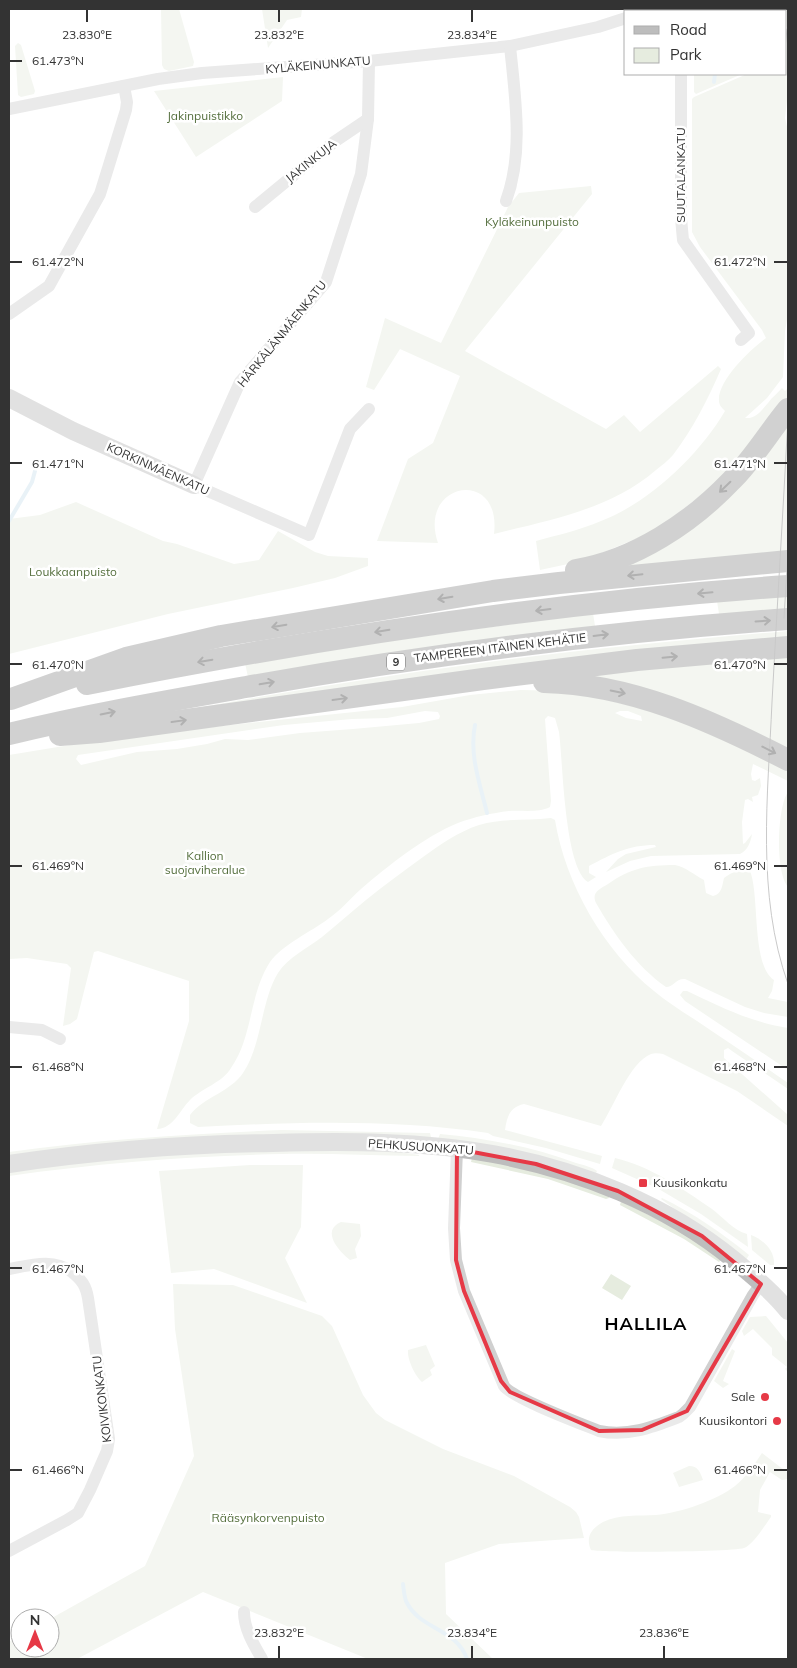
<svg xmlns="http://www.w3.org/2000/svg" width="797" height="1668" viewBox="0 0 797 1668" font-family="Mulish,sans-serif">
<rect width="100%" height="100%" fill="#fff"/>
<g fill="#e6ecdf" fill-rule="evenodd">
<polygon points="161,9 179,9 194,62 193,66 169,71 164,69 162,65"/>
<polygon points="262,9 302,9 301,17 287,20 268,48"/>
<polygon points="687,9 788,9 788,26 786,27 786,11 687,11"/>
<path d="M788 29V92L785 118 788 131V313L785 331 783 377 767 398 745 418C756 419 761 411 768 403 772 397 778 393 782 388L785 391 788 388V398L728 474 655 531 582 561 540 570 536 541C558 535 580 530 601 521 649 503 700 454 725 411 722 408 719 405 719 401 717 381 751 349 766 338L762 330 700 247 692 232V99L694 97 747 74H786V31Z"/>
<polygon points="18,43 21,45 35,91 34,94 21,97 18,95 15,46"/>
<polygon points="694,74 742,74 696,94 694,92"/>
<polygon points="283,77 282,101 196,157 154,91"/>
<path d="M591 186 592 194 465 351 606 429 624 415 640 432 718 366 721 369C708 399 693 429 673 455 668 461 661 466 656 470 611 509 550 520 494 534 502 467 417 482 438 543L377 541 408 459 433 443 460 376 400 349 374 390 366 387 385 318 441 343 508 207 519 193Z"/>
<polygon points="788,420 788,552 593,573 631,560"/>
<polygon points="76,502 163,541 177,544 234,564 259,560 278,531 315,552 328,556 368,558 368,566 335,578 293,588 168,614 9,654 9,519 40,515"/>
<polygon points="788,595 788,609 719,614 717,601"/>
<polygon points="593,613 595,626 248,677 245,663 294,654"/>
<path d="M788 631V641L179 711C280 693 381 676 482 663 584 649 686 640 788 631Z"/>
<polygon points="788,654 788,753 553,679"/>
<path d="M521 690 569 691 665 714 788 769V781L753 764 751 774 752 780 755 781 760 778 761 786 758 795 752 797 753 802 748 799 745 800 742 822 743 844 745 843 752 834C751 842 747 851 740 854L651 856 630 861 606 872 618 859 626 854 656 847 655 845C628 845 612 854 589 866V873L596 877 588 882C564 867 563 761 559 732L555 718 548 716 545 719 551 801 550 807C538 813 523 810 509 811 492 813 474 817 458 823 424 837 389 865 361 889 350 899 340 911 328 919 311 932 283 944 270 962 249 994 253 1037 231 1068 222 1083 202 1088 190 1100 179 1111 174 1128 157 1129L189 1021V981L98 951 94 952 77 1019 70 1024 63 1026 71 968 67 964 27 958 9 959V755L76 744 221 726 402 707 470 695ZM425 711 438 712 440 716 439 719 419 723 353 729 300 733 248 740 225 739 207 744 177 749 137 752 81 765 76 759 78 755 284 725 352 719 387 718ZM620 711H628L641 716 642 721 626 718 615 713Z"/>
<path d="M788 792V887C775 873 777 807 788 792Z"/>
<path d="M551 818 555 820C565 883 604 951 654 991 667 1002 683 1012 697 1021 728 1042 758 1062 788 1083V1089L732 1051 728 1048 724 1050V1058L788 1115V1126L737 1091 663 1054C659 1053 654 1053 651 1054 630 1062 613 1108 601 1126L524 1104C510 1107 507 1116 505 1130L602 1156 600 1164 546 1148 493 1136 488 1133C392 1119 294 1122 198 1127L190 1123V1115C204 1097 230 1092 243 1073 262 1045 261 1000 278 973 288 957 308 948 322 937 337 925 351 912 366 900 384 885 404 871 423 857 441 844 458 832 479 825 503 818 527 821 551 818Z"/>
<path d="M675 865C686 867 694 875 704 880L706 893 713 896C722 894 722 886 724 878 731 872 741 869 750 871 760 896 751 965 774 980L772 991 768 998 788 1002V1017L764 1013 745 1007 685 979C676 978 674 987 666 987 636 966 614 934 596 903 591 892 600 889 608 884 631 868 647 865 675 865Z"/>
<path d="M683 991H687C721 1007 750 1022 788 1028V1070L685 1001 680 995Z"/>
<path d="M282 1130 427 1133H430L431 1137 9 1157V1152C100 1139 190 1134 282 1130Z"/>
<path d="M440 1134C485 1138 533 1147 576 1163 583 1165 592 1167 597 1171L596 1173 438 1139Z"/>
<path d="M227 1150H386L419 1155V1156C373 1156 328 1153 282 1154 191 1156 99 1163 9 1176V1171L32 1167Z"/>
<polygon points="472,1158 526,1168 610,1195 609,1198 606,1199 548,1179 471,1162"/>
<path d="M615 1158C650 1166 683 1189 712 1209 724 1218 733 1230 747 1234L748 1247 701 1214 657 1188 612 1168Z"/>
<polygon points="250,1165 303,1165 301,1227 285,1258 307,1303 214,1269 171,1273 159,1171"/>
<path d="M662 1198C693 1213 722 1233 749 1255L746 1260 661 1199Z"/>
<polygon points="621,1201 687,1234 721,1260 719,1262 684,1239 620,1205"/>
<path d="M341 1222 360 1224 361 1236 355 1249 357 1258 350 1260C340 1252 320 1231 341 1222Z"/>
<path d="M751 1235C764 1240 775 1251 774 1265H770L752 1250Z"/>
<polygon points="611,1274 631,1286 622,1300 602,1288"/>
<polygon points="173,1284 233,1285 322,1316 332,1326 363,1395 376,1413 385,1420 443,1449 514,1476 570,1507 576,1512 579,1517 584,1538 499,1544 445,1563 446,1614 493,1659 368,1659 203,1592 77,1659 9,1659 9,1642 20,1635 20,1648 50,1648 50,1619 145,1566 194,1456 175,1329"/>
<polygon points="750,1317 766,1316 788,1343 788,1372 785,1369 787,1367 772,1355 772,1348 753,1329 744,1336 742,1331"/>
<path d="M426 1345 435 1366 430 1370 432 1375 422 1382C415 1376 407 1359 408 1350Z"/>
<polygon points="732,1349 735,1351 723,1381 729,1384 723,1388 714,1381"/>
<path d="M762 1453 788 1473V1479L782 1480 770 1472 760 1490 758 1512 771 1515V1517C765 1525 753 1545 744 1548 734 1552 600 1553 591 1550 585 1537 592 1528 603 1522 619 1514 639 1516 656 1515 680 1513 717 1500 735 1486 746 1477 754 1465 762 1453Z"/>
<path d="M689 1466C698 1466 700 1472 703 1480L679 1487 673 1473Z"/>
</g>
<g fill="none" stroke-linecap="round" stroke-linejoin="round">
<g stroke="#cfe2ee" stroke-width="4">
<polyline points="741,11 741,9"/>
<polyline points="714,82 715,74"/>
<polyline points="9,521 32,482 35,471"/>
<path d="M475 725C469 755 480 784 487 813"/>
<path d="M403 1584C404 1590 404 1598 407 1603 421 1630 456 1628 467 1659"/>
</g>
<g stroke="#d0d0d0" stroke-width="12">
<polyline points="659,11 661,11"/>
<polyline points="369,61 368,119 361,174 326,282 240,382 194,485 309,535 350,429 369,409"/>
<polyline points="681,74 681,218 683,240 749,333 741,340"/>
<polyline points="9,109 158,79 202,73 369,61 510,46 598,27 626,18"/>
<path d="M506 201C524 152 515 97 510 46"/>
<polyline points="255,207 334,142 368,119"/>
<polyline points="9,314 49,286 100,194 126,110 127,102 124,86"/>
<polyline points="9,1027 42,1030 60,1039"/>
<path d="M457 1149 454 1228 456 1260 464 1291 504 1386C512 1398 582 1424 599 1431 628 1437 653 1427 679 1417L683 1414 690 1407 753 1295 761 1284"/>
<path d="M9 1269C31 1265 53 1258 72 1272 82 1280 86 1286 88 1298L109 1439 107 1451 90 1490 78 1513 67 1520 9 1551"/>
<path d="M244 1612C244 1629 254 1645 262 1659"/>
</g>
<g stroke="#bdbdbd" stroke-width="18">
<polyline points="9,398 73,431 194,485"/>
<path d="M9 1164C96 1151 185 1144 273 1143 346 1141 422 1141 493 1154 579 1170 666 1204 734 1260 753 1276 773 1292 788 1311"/>
</g>
<g stroke="#9a9a9a" stroke-width="22">
<path d="M576 570C635 560 691 523 732 480 753 459 769 432 788 409"/>
<path d="M544 682C631 684 712 721 788 760"/>
<path d="M87 684C318 638 552 602 788 586"/>
<polyline points="11,699 126,658 221,636 493,591 559,583 788,561"/>
<path d="M9 734C87 715 167 701 246 687 425 655 606 632 788 619"/>
<polyline points="60,735 99,732 483,679 637,660 788,647"/>
</g>
<g stroke="#888" stroke-width="1">
<polyline points="782,9 783,11"/>
<polyline points="786,29 788,48"/>
<path d="M788 418C783 513 777 608 772 702 768 796 756 894 788 984"/>
<polyline points="784,618 788,553"/>
</g>
</g>
<defs><path id="oneway-shaft" d="M-6 0H5M1.5-3L5.5 0L1.5 3" fill="none" stroke-width="1.6" stroke-linecap="round" stroke-linejoin="round" transform="scale(1.25)"/></defs>
<g stroke="#525252">
<use href="#oneway-shaft" transform="translate(725 487) rotate(136)"/>
<use href="#oneway-shaft" transform="translate(635 575) rotate(174)"/>
<use href="#oneway-shaft" transform="translate(705 593) rotate(175)"/>
<use href="#oneway-shaft" transform="translate(445 598) rotate(171)"/>
<use href="#oneway-shaft" transform="translate(543 610) rotate(173)"/>
<use href="#oneway-shaft" transform="translate(763 621) rotate(-4)"/>
<use href="#oneway-shaft" transform="translate(279 626) rotate(170)"/>
<use href="#oneway-shaft" transform="translate(382 631) rotate(171)"/>
<use href="#oneway-shaft" transform="translate(601 635) rotate(-7)"/>
<use href="#oneway-shaft" transform="translate(670 657) rotate(-5)"/>
<use href="#oneway-shaft" transform="translate(205 661) rotate(170)"/>
<use href="#oneway-shaft" transform="translate(267 683) rotate(-10)"/>
<use href="#oneway-shaft" transform="translate(618 692) rotate(12)"/>
<use href="#oneway-shaft" transform="translate(340 699) rotate(-8)"/>
<use href="#oneway-shaft" transform="translate(108 713) rotate(-12)"/>
<use href="#oneway-shaft" transform="translate(179 721) rotate(-8)"/>
<use href="#oneway-shaft" transform="translate(769 750) rotate(27)"/>
</g>
<path d="M0 0H797V1668H0ZM457 1149 536 1164 618 1191 702 1236 761 1284 687 1411 642 1430 599 1431 510 1392 501 1381 464 1291 456 1260Z" fill="#fff" fill-opacity=".55" fill-rule="evenodd"/>
<path fill="none" stroke="#e63946" stroke-width="4" stroke-linejoin="round" d="M457 1149 536 1164 618 1191 702 1236 761 1284 687 1411 642 1430 599 1431 510 1392 501 1381 464 1291 456 1260Z"/>
<path fill="none" stroke="#333" stroke-width="2" d="M87 10V22M279 10V22M472 10V22M10 61H22M10 262H22M774 262H787M10 463H22M774 463H787M10 664H22M774 664H787M10 866H22M774 866H787M10 1067H22M774 1067H787M10 1268H22M774 1268H787M10 1470H22M774 1470H787M279 1646V1658M472 1646V1658M664 1646V1658"/>
<g fill="#e63946" stroke="#fff" stroke-width="2">
<rect x="638" y="1178" width="10" height="10" rx="2.5"/>
<circle cx="765" cy="1397" r="5"/>
<circle cx="777" cy="1421" r="5"/>
</g>
<g text-anchor="middle" stroke-width="5" stroke-linejoin="round" paint-order="stroke">
<rect fill="#fff" stroke="#707070" stroke-width="1" x="387" y="653.5" width="18" height="17" rx="4"/>
<g font-size="11" font-weight="bold" fill="#333">
<text x="396" y="666">9</text>
</g>
<g font-size="12" fill="#333" stroke="#fff">
<text transform="translate(318 65) rotate(-5)" y="4">KYLÄKEINUNKATU</text>
<text transform="translate(311 161) rotate(-39)" y="4">JAKINKUJA</text>
<text transform="translate(681 175) rotate(-90)" y="4">SUUTALANKATU</text>
<text transform="translate(282 334) rotate(-51)" y="4">HÄRKÄLÄNMÄENKATU</text>
<text transform="translate(158 469) rotate(24)" y="4">KORKINMÄENKATU</text>
<text transform="translate(500 648) rotate(-7)" y="4">TAMPEREEN ITÄINEN KEHÄTIE</text>
<text transform="translate(421 1147) rotate(4)" y="4">PEHKUSUONKATU</text>
<text transform="translate(102 1399) rotate(-97)" y="4">KOIVIKONKATU</text>
</g>
<g font-size="12" fill="#56703f" stroke="#fff">
<text x="205" y="120">Jakinpuistikko</text>
<text x="532" y="226">Kyläkeinunpuisto</text>
<text x="73" y="576">Loukkaanpuisto</text>
<text x="205" y="860">Kallion<tspan x="205" dy="14">suojaviheralue</tspan></text>
<text x="268" y="1522">Rääsynkorvenpuisto</text>
</g>
<g font-size="12" fill="#333" stroke="#fff" text-anchor="end">
<text x="653" y="1187" text-anchor="start">Kuusikonkatu</text>
<text x="755" y="1401">Sale</text>
<text x="767" y="1425">Kuusikontori</text>
</g>
<g font-size="18" font-weight="bold" letter-spacing="1" fill="#000" stroke="#fff">
<text x="646" y="1330">HALLILA</text>
</g>
</g>
<g font-size="12" text-anchor="middle" fill="#333" stroke="#fff" stroke-width="5" stroke-linejoin="round" paint-order="stroke">
<text x="87" y="39">23.830°E</text>
<text x="279" y="39">23.832°E</text>
<text x="472" y="39">23.834°E</text>
<text x="58" y="65">61.473°N</text>
<text x="58" y="266">61.472°N</text>
<text x="740" y="266">61.472°N</text>
<text x="58" y="468">61.471°N</text>
<text x="740" y="468">61.471°N</text>
<text x="58" y="669">61.470°N</text>
<text x="740" y="669">61.470°N</text>
<text x="58" y="870">61.469°N</text>
<text x="740" y="870">61.469°N</text>
<text x="58" y="1071">61.468°N</text>
<text x="740" y="1071">61.468°N</text>
<text x="58" y="1273">61.467°N</text>
<text x="740" y="1273">61.467°N</text>
<text x="58" y="1474">61.466°N</text>
<text x="740" y="1474">61.466°N</text>
<text x="279" y="1637">23.832°E</text>
<text x="472" y="1637">23.834°E</text>
<text x="664" y="1637">23.836°E</text>
</g>
<rect width="797" height="1668" fill="none" stroke="#333333" stroke-width="20"/>
<rect x="624" y="10" width="162" height="65" fill="#ffffff" stroke="#adadad"/>
<rect x="634" y="26" width="25" height="8" fill="#bdbdbd" stroke="#adadad"/>
<text x="670" y="35" font-size="15" fill="#333333">Road</text>
<rect x="634" y="48" width="25" height="15" fill="#e6ecdf" stroke="#adadad"/>
<text x="670" y="60" font-size="15" fill="#333333">Park</text>
<g transform="translate(35 1633)"><circle r="24" fill="#ffffff" stroke="#adadad"/>
<path d="M0-4L9 19L0 12L-9 19Z" fill="#e63946"/>
<text y="-8" font-size="14" font-weight="bold" text-anchor="middle" fill="#333333">N</text>
</g>
</svg>
